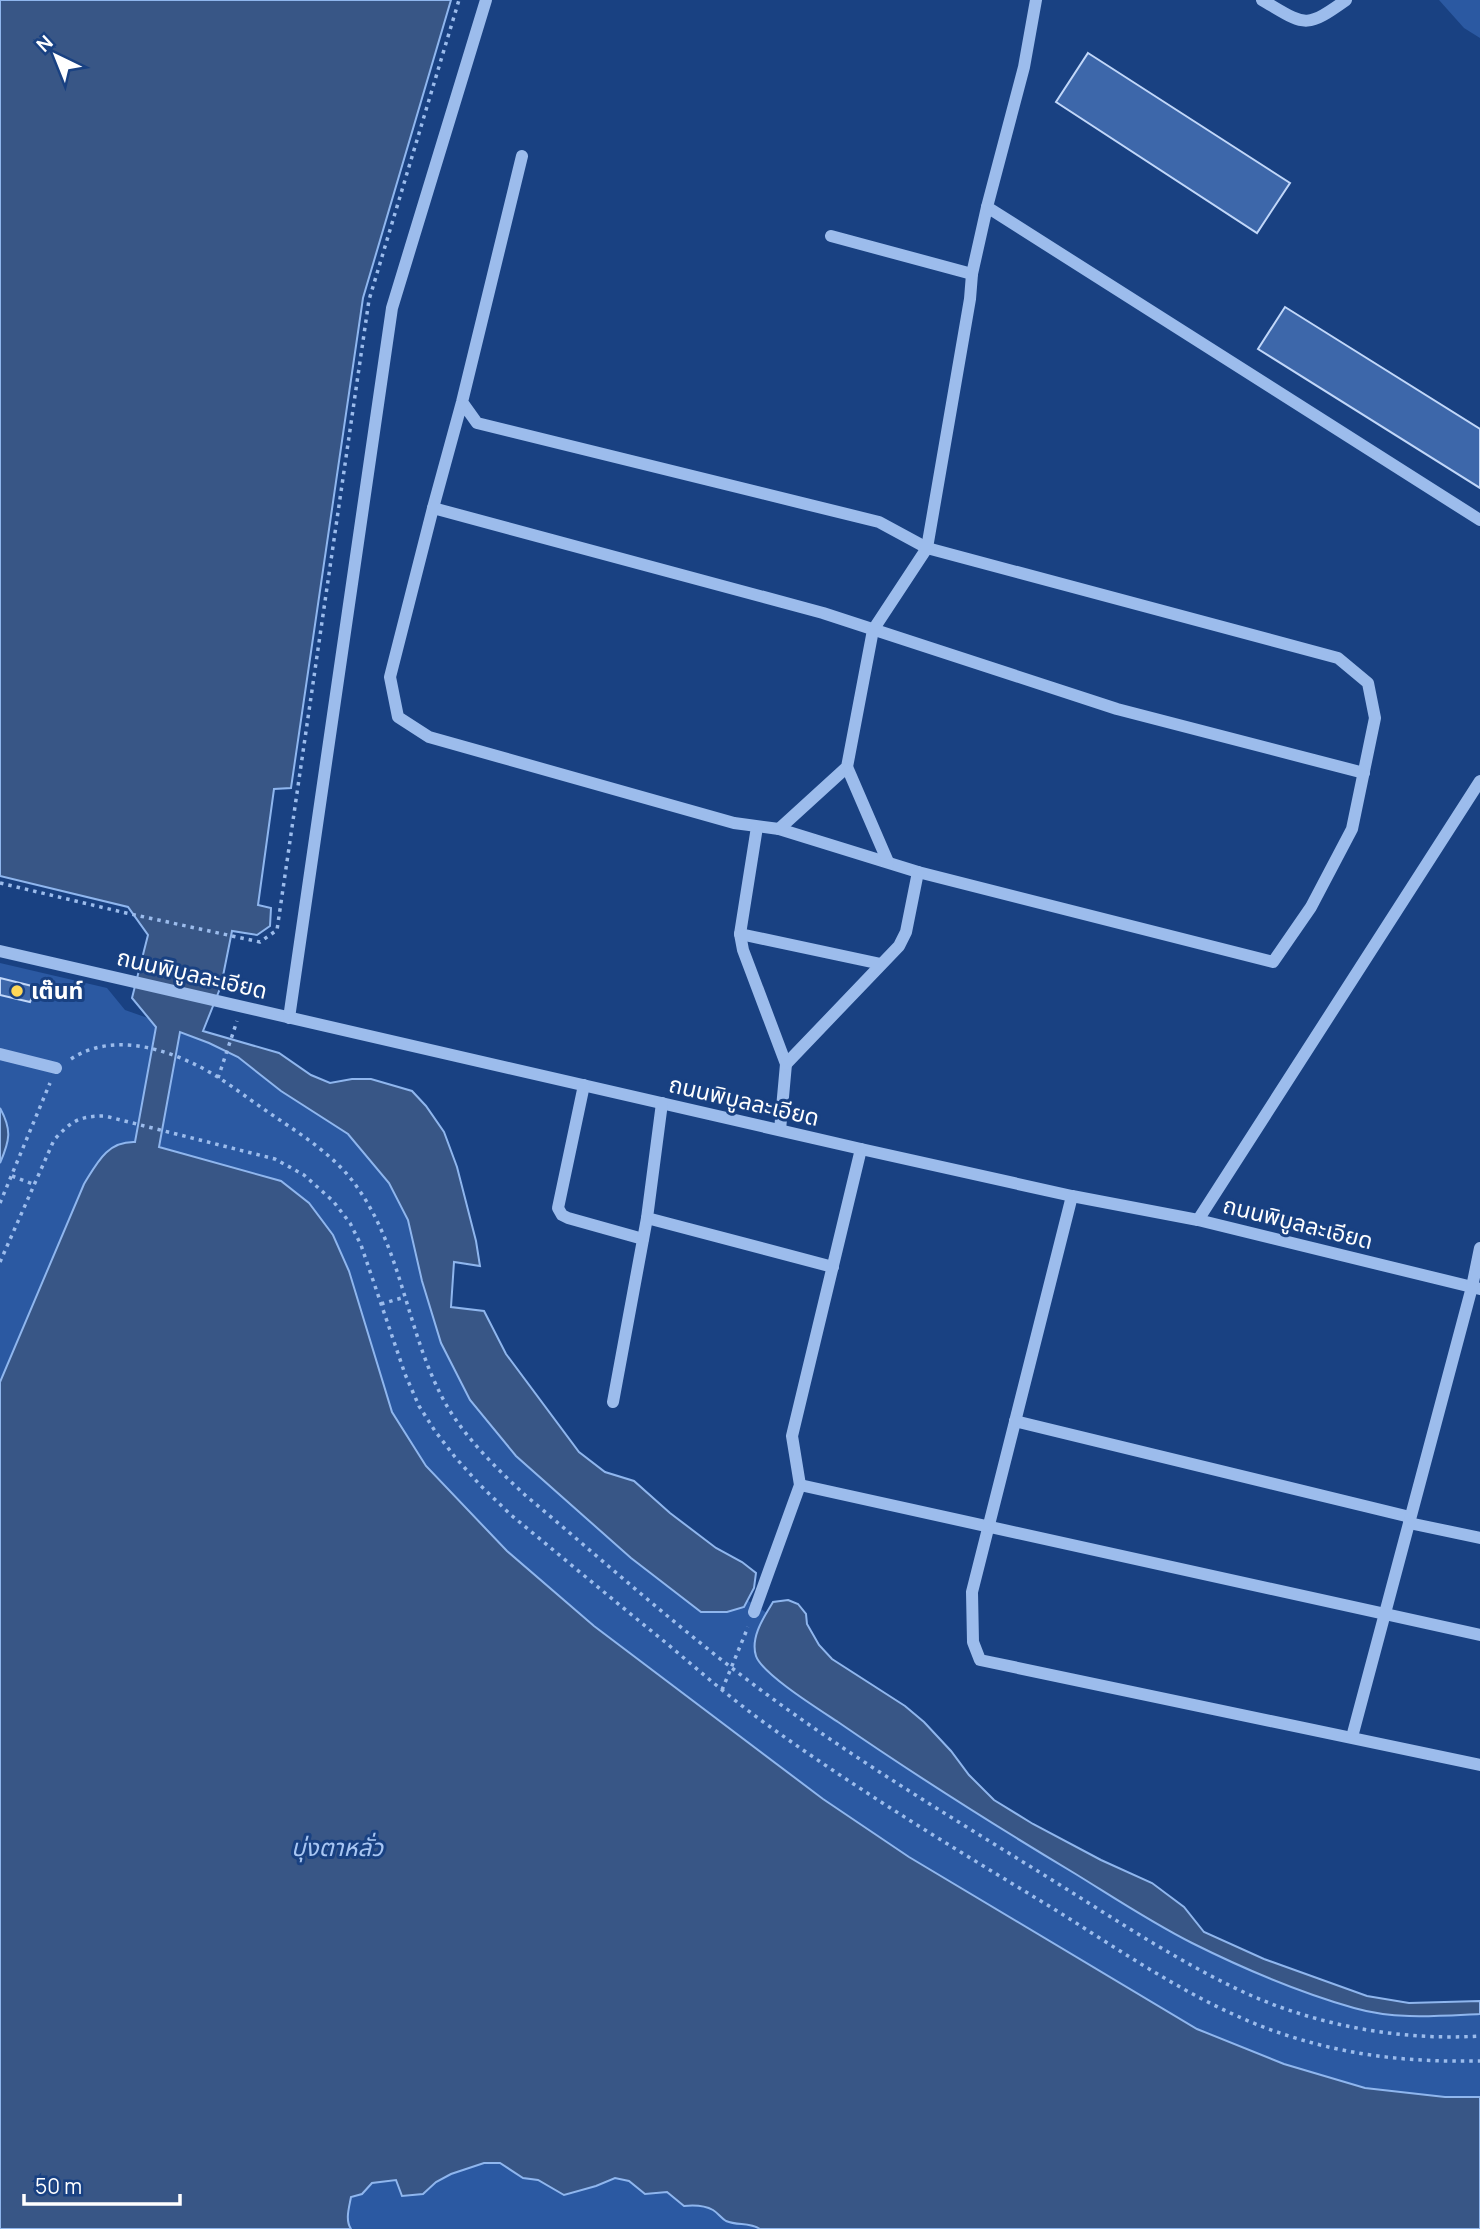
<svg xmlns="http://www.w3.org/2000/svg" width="1480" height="2229" viewBox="0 0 1480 2229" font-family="Manrope,'Noto Sans Thai',sans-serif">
<rect width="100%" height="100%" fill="#194182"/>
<g fill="#2b59a2">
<polygon points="1439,0 1480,0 1480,38 1464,28"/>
<polygon points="0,963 107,988 125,1010 222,1044 349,1125 390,1173 475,1388 744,1598 773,1617 765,1655 1202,1939 1385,2006 1480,2008 1480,2229 0,2229"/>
</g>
<g fill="#385686" stroke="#8fb6ee" stroke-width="2">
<path d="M0 0H451L363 298 291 788 274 789 258 905 271 908 270 926 257 935 232 931 221 986 203 1031 279 1053 311 1075 330 1083 352 1079H371L412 1091 426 1106 444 1132 457 1167 476 1241 480 1266 454 1262 451 1307 484 1311 506 1354 579 1452 605 1472 634 1481 670 1513 716 1548 742 1562 756 1573 754 1588 744 1607 727 1612H701L631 1558 516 1456 470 1400 441 1343 422 1281 408 1220 389 1183 348 1134 281 1091 238 1057 209 1043 180 1032 159 1147 281 1181 309 1203 333 1235 349 1271 392 1412 426 1466 507 1551 594 1626 823 1799 909 1857 1197 2029 1284 2064 1365 2088 1445 2097H1480V2229H760C749 2222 738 2226 726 2221 721 2218 718 2213 713 2210 704 2205 694 2205 684 2206L667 2192 645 2194 629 2181 615 2178 596 2186 564 2195 538 2180 523 2178 500 2163H484L451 2174 436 2182 423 2194 402 2196 396 2180 372 2183 362 2194 351 2197C349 2208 345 2220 351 2229H0V1382L84 1184C97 1163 107 1141 135 1142L156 1027 132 998 148 935 128 907 0 876Z"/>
<path d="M0 1108C12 1130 10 1140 0 1163Z"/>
<path d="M788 1600 798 1604 806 1614 807 1624 819 1645 832 1659 905 1706 924 1722 951 1751 969 1775 994 1800 1033 1824 1101 1860 1152 1883 1184 1907 1204 1932 1264 1959 1367 1996 1409 2003 1480 2001V2014C1437 2016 1396 2020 1354 2008 1298 1992 1244 1969 1192 1943 1152 1923 1113 1897 1074 1873 994 1825 915 1775 838 1722 820 1710 762 1674 756 1656 750 1637 764 1617 773 1602Z"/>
</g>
<g fill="#3d67aa" stroke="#c1d7f9" stroke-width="2">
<polygon points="1088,53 1290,183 1257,233 1056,102"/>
<polygon points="1285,307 1480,429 1480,488 1258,349"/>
<polygon points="0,978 36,987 30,1002 0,995"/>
</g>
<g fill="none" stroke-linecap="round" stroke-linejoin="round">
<g stroke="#9cbcec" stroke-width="3.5" stroke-dasharray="3.5 5" stroke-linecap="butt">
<polyline points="0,883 126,913 260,942 277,930 369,300 459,0"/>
<path d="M71 1059C107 1035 154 1045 192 1063 219 1075 244 1096 268 1112 300 1134 335 1155 357 1187 400 1247 406 1323 438 1389 457 1430 492 1464 525 1495 594 1553 661 1613 732 1668 828 1743 933 1806 1036 1870 1106 1913 1175 1961 1250 1995 1320 2026 1403 2041 1480 2036"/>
<polyline points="218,1078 237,1021"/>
<polyline points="12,1176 33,1184"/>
<polyline points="0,1203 50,1083"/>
<path d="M0 1262 54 1140C71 1121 79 1116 105 1116L275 1159 304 1175 333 1201 350 1223 361 1245 405 1374 419 1406 435 1431 455 1457 480 1485 511 1515C562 1557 613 1600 665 1642 697 1669 728 1696 762 1721 856 1789 955 1849 1054 1909 1129 1956 1204 2009 1289 2036 1355 2057 1412 2062 1480 2061"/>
<polyline points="381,1304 405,1297"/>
<polyline points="722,1690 748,1627"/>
</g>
<g stroke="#9cbcec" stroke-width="12">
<polyline points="1036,0 1024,67 987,207 1480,520"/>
<path d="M1262 0C1305 25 1304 30 1346 0"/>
<polyline points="831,236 972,274"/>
<polyline points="462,402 477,423 879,522 927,548 1338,658 1368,683 1375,718 1352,829 1311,907 1273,962 918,872 779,829 734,823 429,737 398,717 390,677 433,508 462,402 522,156"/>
<polyline points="433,508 823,613 1117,709 1364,773"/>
<polyline points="847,767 888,862"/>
<polyline points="757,827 740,934 743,950 786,1064 780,1130"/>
<polyline points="779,829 847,767 873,630 927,548 970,299 972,274 987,207"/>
<polyline points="740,934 881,964"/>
<polyline points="0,951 861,1149 1072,1196 1198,1220 1480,1289"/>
<polyline points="289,1018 392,308 486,0"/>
<polyline points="0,1054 56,1068"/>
<polyline points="786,1064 899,946 906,932 918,872"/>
<polyline points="584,1085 558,1208 562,1215 568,1218 643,1239"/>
<polyline points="662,1103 647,1218 833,1267"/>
<polyline points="1072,1196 972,1592 973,1642 980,1660 1480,1765"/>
<polyline points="1198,1220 1480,781"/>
<polyline points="613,1402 647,1218"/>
<polyline points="1015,1421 1410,1517"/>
<polyline points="800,1485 1480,1635"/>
<polyline points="1409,1523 1480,1538"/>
<polyline points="754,1612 800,1485 792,1436 861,1149"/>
<polyline points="1352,1737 1472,1287 1480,1248"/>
</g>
</g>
<circle fill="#ffd857" stroke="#194182" stroke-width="2.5" cx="17" cy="991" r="7"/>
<g text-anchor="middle" stroke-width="6" stroke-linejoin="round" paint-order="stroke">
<g font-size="23" fill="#fff" stroke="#194182">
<text transform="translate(192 974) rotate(13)" y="8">ถนนพิบูลละเอียด</text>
<text transform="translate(744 1101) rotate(13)" y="8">ถนนพิบูลละเอียด</text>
<text transform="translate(1298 1223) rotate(14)" y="8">ถนนพิบูลละเอียด</text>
</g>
<g font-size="23" font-weight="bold" fill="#fff" stroke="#194182" text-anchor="start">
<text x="31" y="999">เต๊นท์</text>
</g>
<g font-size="24" font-style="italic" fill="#a8c6f3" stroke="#194182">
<text x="337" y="1856">บุ่งตาหลั่ว</text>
</g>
</g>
<g transform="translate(56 56) rotate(317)" stroke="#194182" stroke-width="5" paint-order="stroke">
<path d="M0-5L12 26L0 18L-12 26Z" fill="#ffffff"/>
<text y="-10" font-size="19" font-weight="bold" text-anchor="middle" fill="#ffffff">N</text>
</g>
<path d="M24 2194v10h156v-10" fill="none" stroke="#ffffff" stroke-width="3.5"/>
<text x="35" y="2194" font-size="21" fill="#ffffff" stroke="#194182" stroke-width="5" paint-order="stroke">50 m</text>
</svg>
